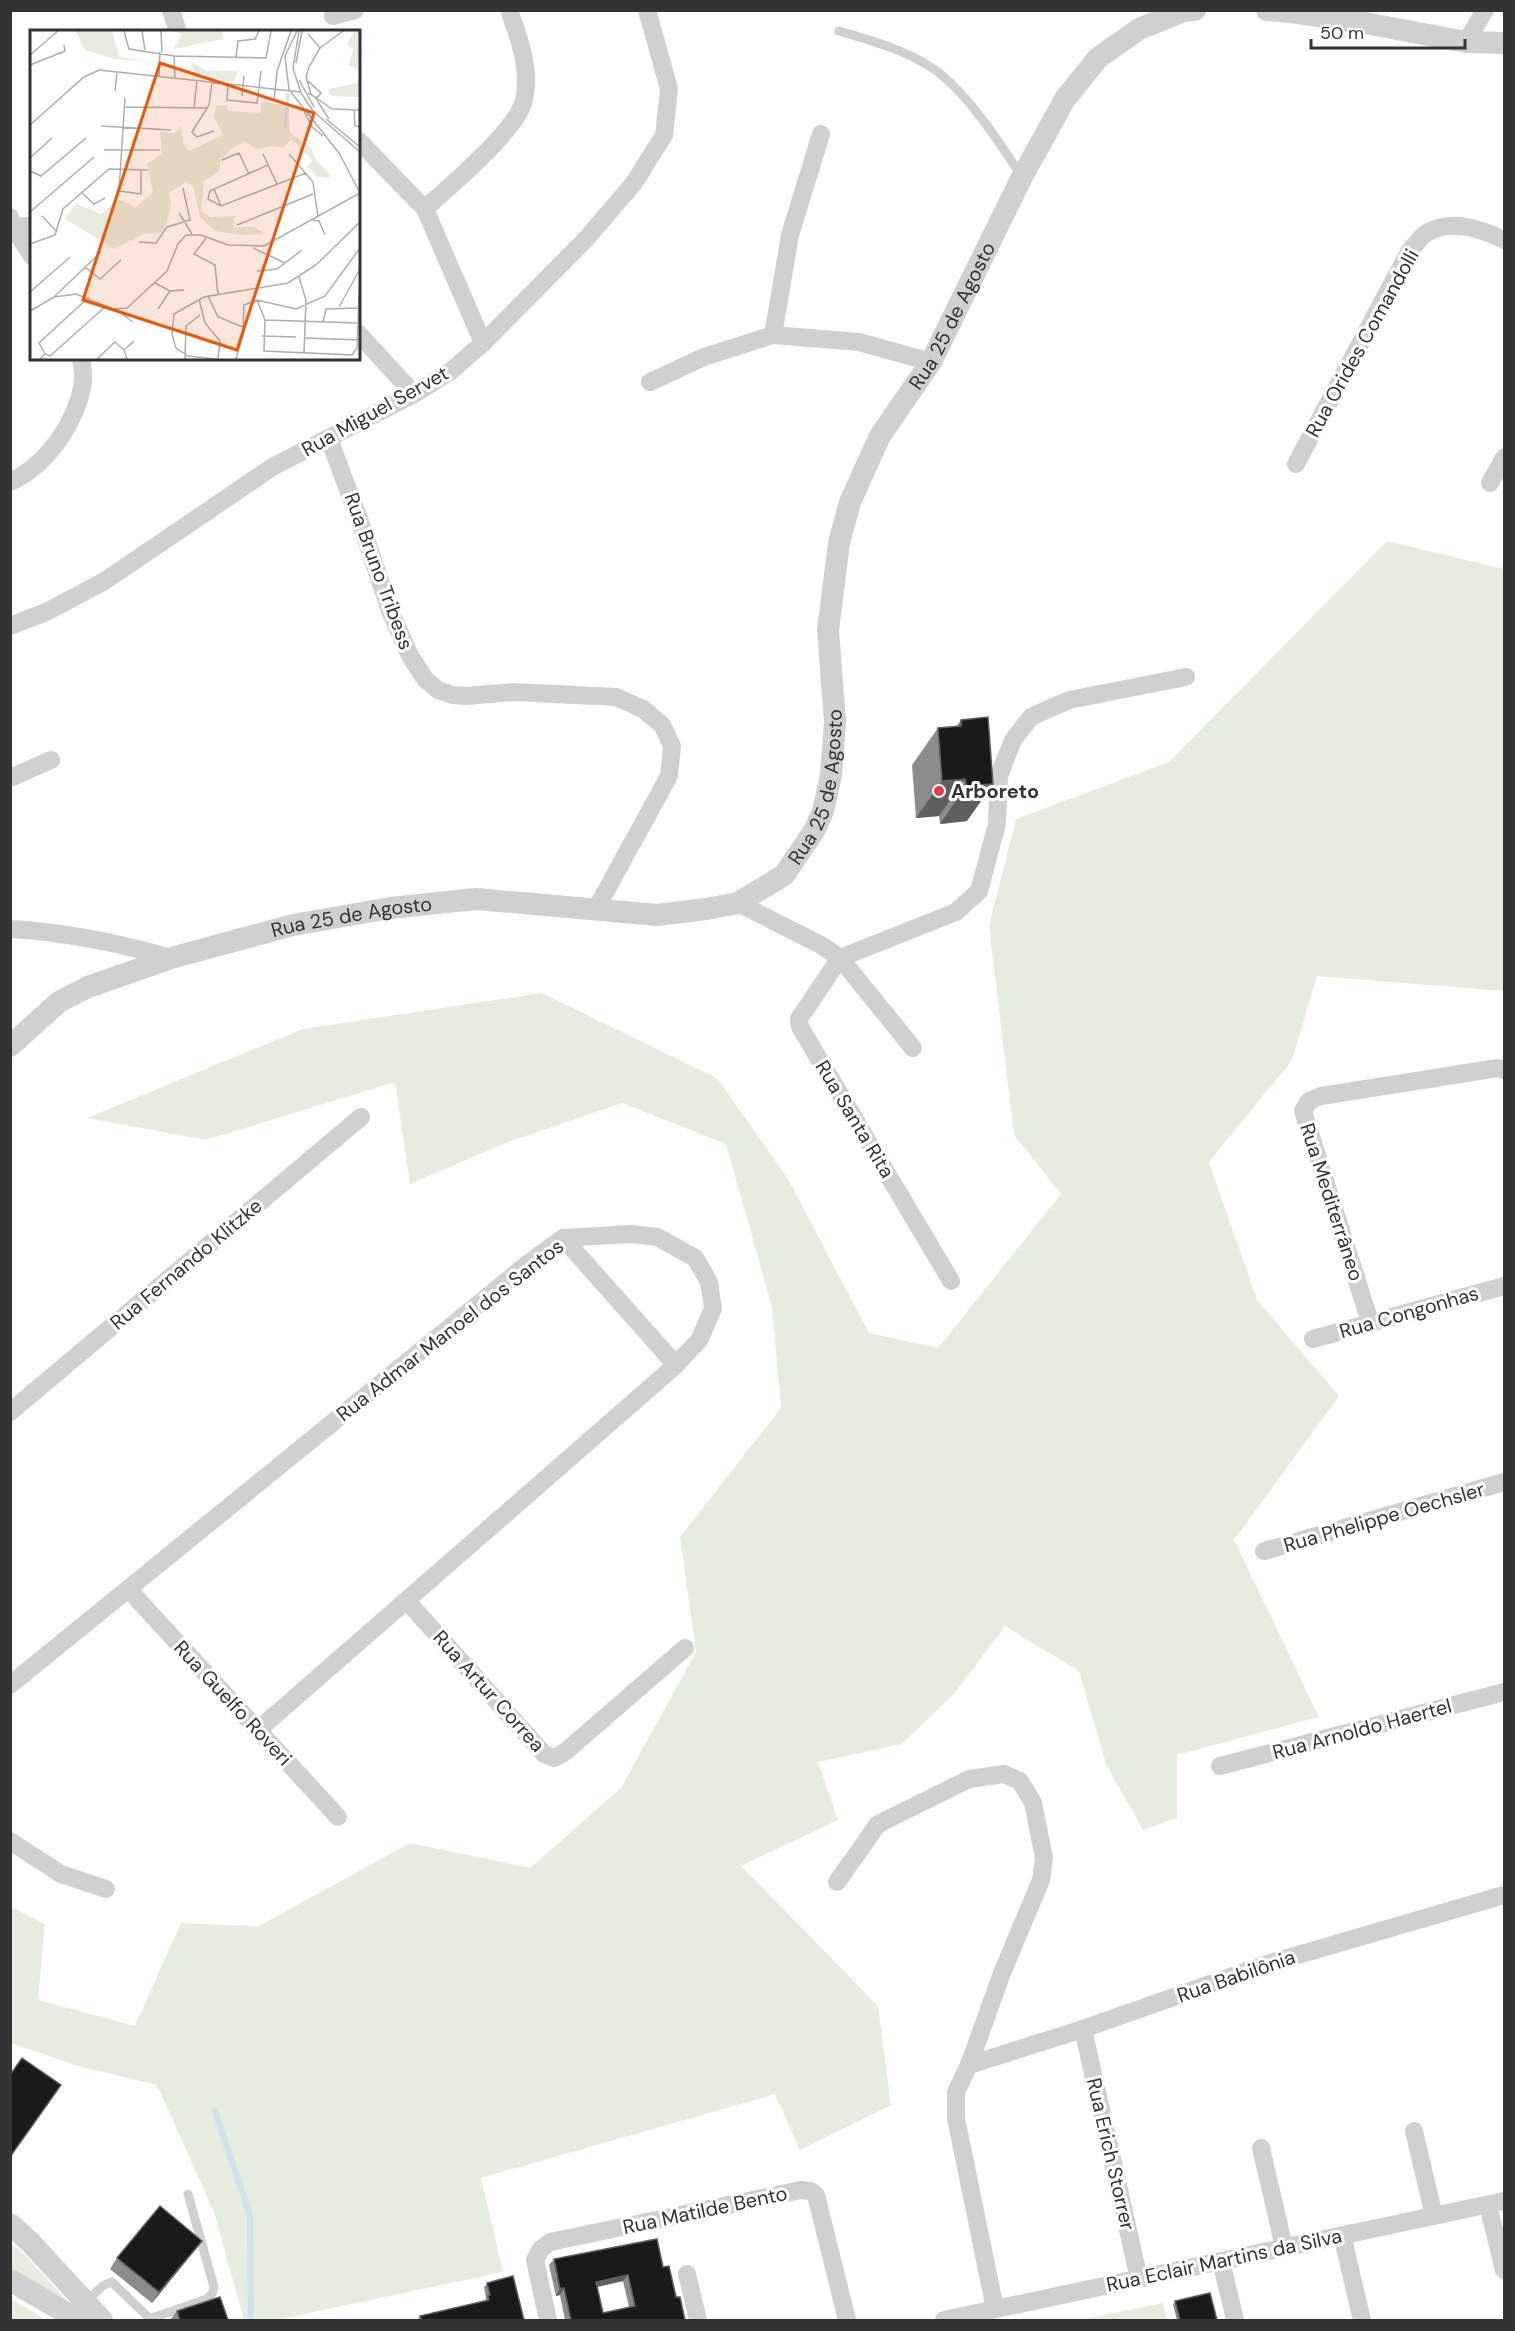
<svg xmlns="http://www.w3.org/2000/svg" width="1515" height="2331" viewBox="0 0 1515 2331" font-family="'DM Sans',sans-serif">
<rect width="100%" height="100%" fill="#fff"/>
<g fill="#e6ecdf">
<polygon points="1387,541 1504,569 1504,991 1317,976 1292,1060 1209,1162 1257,1300 1339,1396 1234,1540 1319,1717 1177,1755 1177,1818 1143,1830 1106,1764 1079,1671 1005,1626 954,1694 902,1744 818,1762 838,1820 741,1866 878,2006 891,2105 800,2150 775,2094 481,2178 503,2272 276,2320 244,2320 214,2212 157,2085 78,2066 11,2043 11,1907 45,1924 38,2000 135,2026 181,1923 259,1926 410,1843 530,1868 621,1788 696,1652 680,1537 781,1408 772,1307 726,1144 622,1103 508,1142 410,1184 395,1082 206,1140 87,1118 303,1029 542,993 718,1079 788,1179 869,1333 938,1348 1061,1194 1014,1135 989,926 1016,819 1169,762"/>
<polygon points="11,2244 21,2251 77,2312 11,2273"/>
<polygon points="10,2299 11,2299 46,2320 11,2320"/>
<polygon points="1163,2303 1167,2320 1079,2320"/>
</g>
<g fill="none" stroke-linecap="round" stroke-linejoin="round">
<polyline stroke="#cfe2ee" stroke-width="6" points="215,2111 250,2215 251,2320"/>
<g stroke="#d0d0d0" stroke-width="9">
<path d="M839 31C870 40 902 49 929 66 964 87 998 141 1021 175"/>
<polyline points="85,2302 104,2285 112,2282 148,2317 152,2318 207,2299 212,2294 214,2287 188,2194"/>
</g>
<g stroke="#d0d0d0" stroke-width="18">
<polyline points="171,10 178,32"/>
<polyline points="333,16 355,10"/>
<polyline points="1466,42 1485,10"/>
<polyline points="358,140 425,209 483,343"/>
<path d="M425 209C450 185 516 132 524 100 531 70 519 38 509 10"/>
<polyline points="10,217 13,227 32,256"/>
<polyline points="13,227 32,226"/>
<polyline points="358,333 414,394"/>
<polyline points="773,335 790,235 821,134"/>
<polyline points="650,382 704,357 773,335 859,342 931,362"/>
<polyline points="329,439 358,516 391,613 410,656 425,679 438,690 452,695 467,696 513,692 616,697 643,709 662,725 672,746 669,776 596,909"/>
<path d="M1296 464 1409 252C1414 246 1421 236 1428 232 1454 219 1481 229 1504 240"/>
<path d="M10 482C47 465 77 422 83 382 84 375 82 366 81 358"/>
<polyline points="1490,483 1504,458"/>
<polyline points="10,626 46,612 103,582 274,466 414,394 451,371 483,343 585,240 634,183 664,135 669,89 647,10"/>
<polyline points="10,778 51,760"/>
<polyline points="738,903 821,945 840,958 913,1048"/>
<path d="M10 929C65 932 119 943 171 958"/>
<polyline points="563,1238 676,1365"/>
<polyline points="951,1281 800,1027 799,1019 840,958 956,912 979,891 997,824 999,776 1013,740 1031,717 1069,700 1186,677"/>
<polyline points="1370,1322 1303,1111 1309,1101 1321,1096 1498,1068 1504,1070"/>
<polyline points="1313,1339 1504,1286"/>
<polyline points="10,1412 361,1117"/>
<polyline points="1264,1551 1504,1482"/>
<polyline points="128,1589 338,1817"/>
<polyline points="407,1601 544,1754 554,1758 565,1752 685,1648"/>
<polyline points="10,1685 530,1262 563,1238 631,1234 657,1237 695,1258 709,1282 713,1308 700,1339 676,1365 258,1730"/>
<polyline points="1220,1766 1504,1692"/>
<polyline points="10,1841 61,1874 106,1889"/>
<polyline points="837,1882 878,1824 969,1779 1004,1774 1020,1781 1033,1803 1044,1858 1041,1880 1002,1973 969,2065 956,2092 956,2118 995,2309"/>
<polyline points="1083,2029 1139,2279"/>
<polyline points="969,2065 1083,2029 1267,1964 1504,1895"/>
<polyline points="1414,2131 1434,2216"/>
<polyline points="1261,2148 1284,2247"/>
<polyline points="1488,2205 1504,2270"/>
<polyline points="1342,2235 1362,2320"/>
<polyline points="1221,2261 1235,2320"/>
<polyline points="687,2274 698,2320"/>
<polyline points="548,2320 535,2260 541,2249 550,2242 801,2190 811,2191 816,2195 847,2320"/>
<polyline points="944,2320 1504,2201"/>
</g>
<g stroke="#d0d0d0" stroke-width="22">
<polyline points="1267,10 1292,12 1365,23 1466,42 1504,43"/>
<path id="s1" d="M10 1046 59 1002 88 987 171 958 293 925 390 908 476 899 657 915 706 909 738 903 784 875 814 831 823 811 831 775 835 722 828 630 839 543 850 502 880 436 931 362 1022 177 1065 99 1098 58 1139 29 1184 11 1195 10"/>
<polyline points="10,2224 30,2242 102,2320"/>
<polyline points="10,2280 78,2320"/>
</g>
</g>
<g fill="#8c8c8c" fill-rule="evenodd">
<polygon points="988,717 967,821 940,824 939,816 916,818 912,765 938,728 956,727 961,720"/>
<polygon points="194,2251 152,2303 110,2269 117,2258"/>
<path d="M554 2259 663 2267 685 2320H565L560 2295 556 2296 549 2265ZM623 2281 629 2307 603 2313 597 2287Z"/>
<polygon points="487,2283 524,2320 417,2320 420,2316 485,2301 486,2298 484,2288"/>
<polygon points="1175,2301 1217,2320 1177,2320 1173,2305"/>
<polygon points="177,2311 228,2320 170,2320"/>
</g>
<g fill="#5f5f5f">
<polygon points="965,779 939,816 916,818 942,781"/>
<polygon points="993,784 967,821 940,824 966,786"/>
<polygon points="202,2241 194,2251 152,2303 159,2292"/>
<polygon points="628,2275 623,2281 592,2288 596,2282"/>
<polygon points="564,2288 560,2295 556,2296 560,2289"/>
</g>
<g fill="#1a1a1a" stroke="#5f5f5f" stroke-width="1.5" fill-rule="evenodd">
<polygon points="988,717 993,784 966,786 965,779 942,781 938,728 961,726 961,720"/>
<polygon points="22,2058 61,2085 10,2157 10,2075"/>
<polygon points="160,2206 202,2241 159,2292 117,2258"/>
<path d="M657 2239 663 2267 669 2266 676 2297H680L685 2320H571L564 2288 560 2289 554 2259ZM628 2275 635 2306 603 2313 596 2282Z"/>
<polygon points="513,2276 524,2320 422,2320 420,2316 489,2300 488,2295 490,2295 487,2283"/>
<polygon points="1210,2293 1217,2320 1180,2320 1175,2301"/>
<polygon points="220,2297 228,2320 180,2320 177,2311"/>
</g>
<circle fill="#e63946" stroke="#fff" stroke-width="2" cx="939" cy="791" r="6"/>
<g text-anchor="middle" stroke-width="6" stroke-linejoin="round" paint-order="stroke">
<g font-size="20" fill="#333" stroke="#fff">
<text dy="7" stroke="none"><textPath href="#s1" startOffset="1416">Rua 25 de Agosto</textPath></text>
<text transform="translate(1362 343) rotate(-61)" y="7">Rua Orides Comandolli</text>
<text transform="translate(375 411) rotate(-29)" y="7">Rua Miguel Servet</text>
<text transform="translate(379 571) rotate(70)" y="7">Rua Bruno Tribess</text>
<text dy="7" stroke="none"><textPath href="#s1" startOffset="912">Rua 25 de Agosto</textPath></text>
<text dy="7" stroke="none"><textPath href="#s1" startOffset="372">Rua 25 de Agosto</textPath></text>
<text transform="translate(855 1119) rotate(59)" y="7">Rua Santa Rita</text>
<text transform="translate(1332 1202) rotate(72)" y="7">Rua Mediterrâneo</text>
<text transform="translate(186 1264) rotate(-40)" y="7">Rua Fernando Klitzke</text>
<text transform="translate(1409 1312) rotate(-16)" y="7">Rua Congonhas</text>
<text transform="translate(450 1330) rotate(-38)" y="7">Rua Admar Manoel dos Santos</text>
<text transform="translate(1384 1517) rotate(-16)" y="7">Rua Phelippe Oechsler</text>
<text transform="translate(489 1691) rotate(48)" y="7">Rua Artur Correa</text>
<text transform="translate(233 1703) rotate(47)" y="7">Rua Guelfo Roveri</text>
<text transform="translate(1362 1729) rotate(-15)" y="7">Rua Arnoldo Haertel</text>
<text transform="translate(1236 1976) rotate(-19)" y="7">Rua Babilônia</text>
<text transform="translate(1111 2154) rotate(77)" y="7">Rua Erich Storrer</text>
<text transform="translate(705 2210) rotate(-12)" y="7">Rua Matilde Bento</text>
<text transform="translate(1224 2260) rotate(-12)" y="7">Rua Eclair Martins da Silva</text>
</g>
<g font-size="20" font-weight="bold" fill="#333" stroke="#fff" text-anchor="start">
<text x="951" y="798">Arboreto</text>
</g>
</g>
<g transform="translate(30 30)">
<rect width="330" height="330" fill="#fff"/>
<path d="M46 1H82L89 27 115 31 84 29 55 20ZM142 1H192L193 9 144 19 152 4ZM324 1H330V41L319 35 323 19 317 15ZM161 32 178 41H208L204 52 165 47ZM330 52V67L301 66 299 59ZM231 72 259 75 260 103 281 118 287 131 300 144 299 148 287 147 277 137 282 130 277 124 269 126V115L261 110 252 118 245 116 226 119 215 112 203 118 191 129 189 141 174 151 171 180 180 187 205 186 203 197H224L235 204 210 205 185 201 170 187 163 156 156 152 139 163 141 171 137 193 131 203 113 204 84 219 35 189 46 174 71 184 87 169 106 177 123 162 117 134 132 123 130 102 145 103 151 96 153 114 159 121 193 105 184 87 186 76 197 75 198 81 230 83Z" fill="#e6ecdf"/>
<path fill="none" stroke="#cfe2ee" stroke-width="3" d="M255 98 258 63"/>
<path fill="none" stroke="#adadad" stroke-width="1.5" d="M94 1 99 19 144 26 236 28 241 1M112 1 115 20M131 1 132 22M269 1 263 38 271 63 283 81 330 122M278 4 290 18M0 25 28 1M144 26 145 47M255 26 259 60M255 26 267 1M206 27 208 11 225 9 229 1M266 33 272 1M0 35 35 21 34 15M129 46 130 22M269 50 284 77M278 51 291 63 287 68 278 63M182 52 179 75 162 102 167 107 184 101M198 54 197 70 227 73 231 41M85 61 87 42M260 61 309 123 330 163M281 64 276 47 279 37 290 18 313 1M212 66 214 46M285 67 299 89M95 68 89 161 111 164V141M288 69 302 79 330 80M244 71 247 41 261 1M95 77 177 78M164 78 167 50M324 80 325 96 330 97M274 81 282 97 293 106M296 89 330 117M0 95 54 47 69 40 271 62M71 96 141 100M74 120H130M233 124 247 154M259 124 283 152 288 187M0 128 22 108M192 130 209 123 219 144M238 135 180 161 178 169 191 176 276 143M0 141 11 146 56 108M184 159 191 176M52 163 64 174 75 168M0 182 64 127M149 183 162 204M12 186 27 202M283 190 289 191 295 205M207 195 283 164M176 208 164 224 185 235 188 265M109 212 126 213 137 197 160 190 153 158M0 214 25 205 33 179 79 139 118 140M223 218 255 233M55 237 70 249 91 230M227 241 247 239 272 220M269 247 276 270 274 324M125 253 140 261 154 260M0 262 40 227M178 266 188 287 213 297M24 267 71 222M169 269 175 293 190 311 188 329M227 270 235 290 234 321 322 325 327 318 330 243M309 277 330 239M128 279 140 261M87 280 103 292M0 281 24 267 46 264 83 279 97 278 137 241 148 214 156 205H171L198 215 234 216 330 163M235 290 327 293M293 292 296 279 328 278M232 306 266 307M275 308 330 310M15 324 9 313 59 267M10 329 15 324 20 326 76 276M67 329 85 312 94 320M97 329 94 320 104 311M155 329 156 296 170 285M185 329 158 326 146 318 142 304 144 284 174 267 258 253 286 235 330 192M206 329 213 305 214 275 227 270 266 279 295 266 330 218"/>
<path fill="#e8590c" fill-opacity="0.15" stroke="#e8590c" stroke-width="3" d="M130 33 284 83 207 320 53 270Z"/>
<rect width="330" height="330" fill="none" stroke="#333" stroke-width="3"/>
</g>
<rect width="1515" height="2331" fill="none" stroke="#333333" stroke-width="24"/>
<path d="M1311 39v9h154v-9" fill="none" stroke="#333333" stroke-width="3"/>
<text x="1320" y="39" font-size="18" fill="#333333" stroke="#ffffff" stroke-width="4.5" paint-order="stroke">50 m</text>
</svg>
